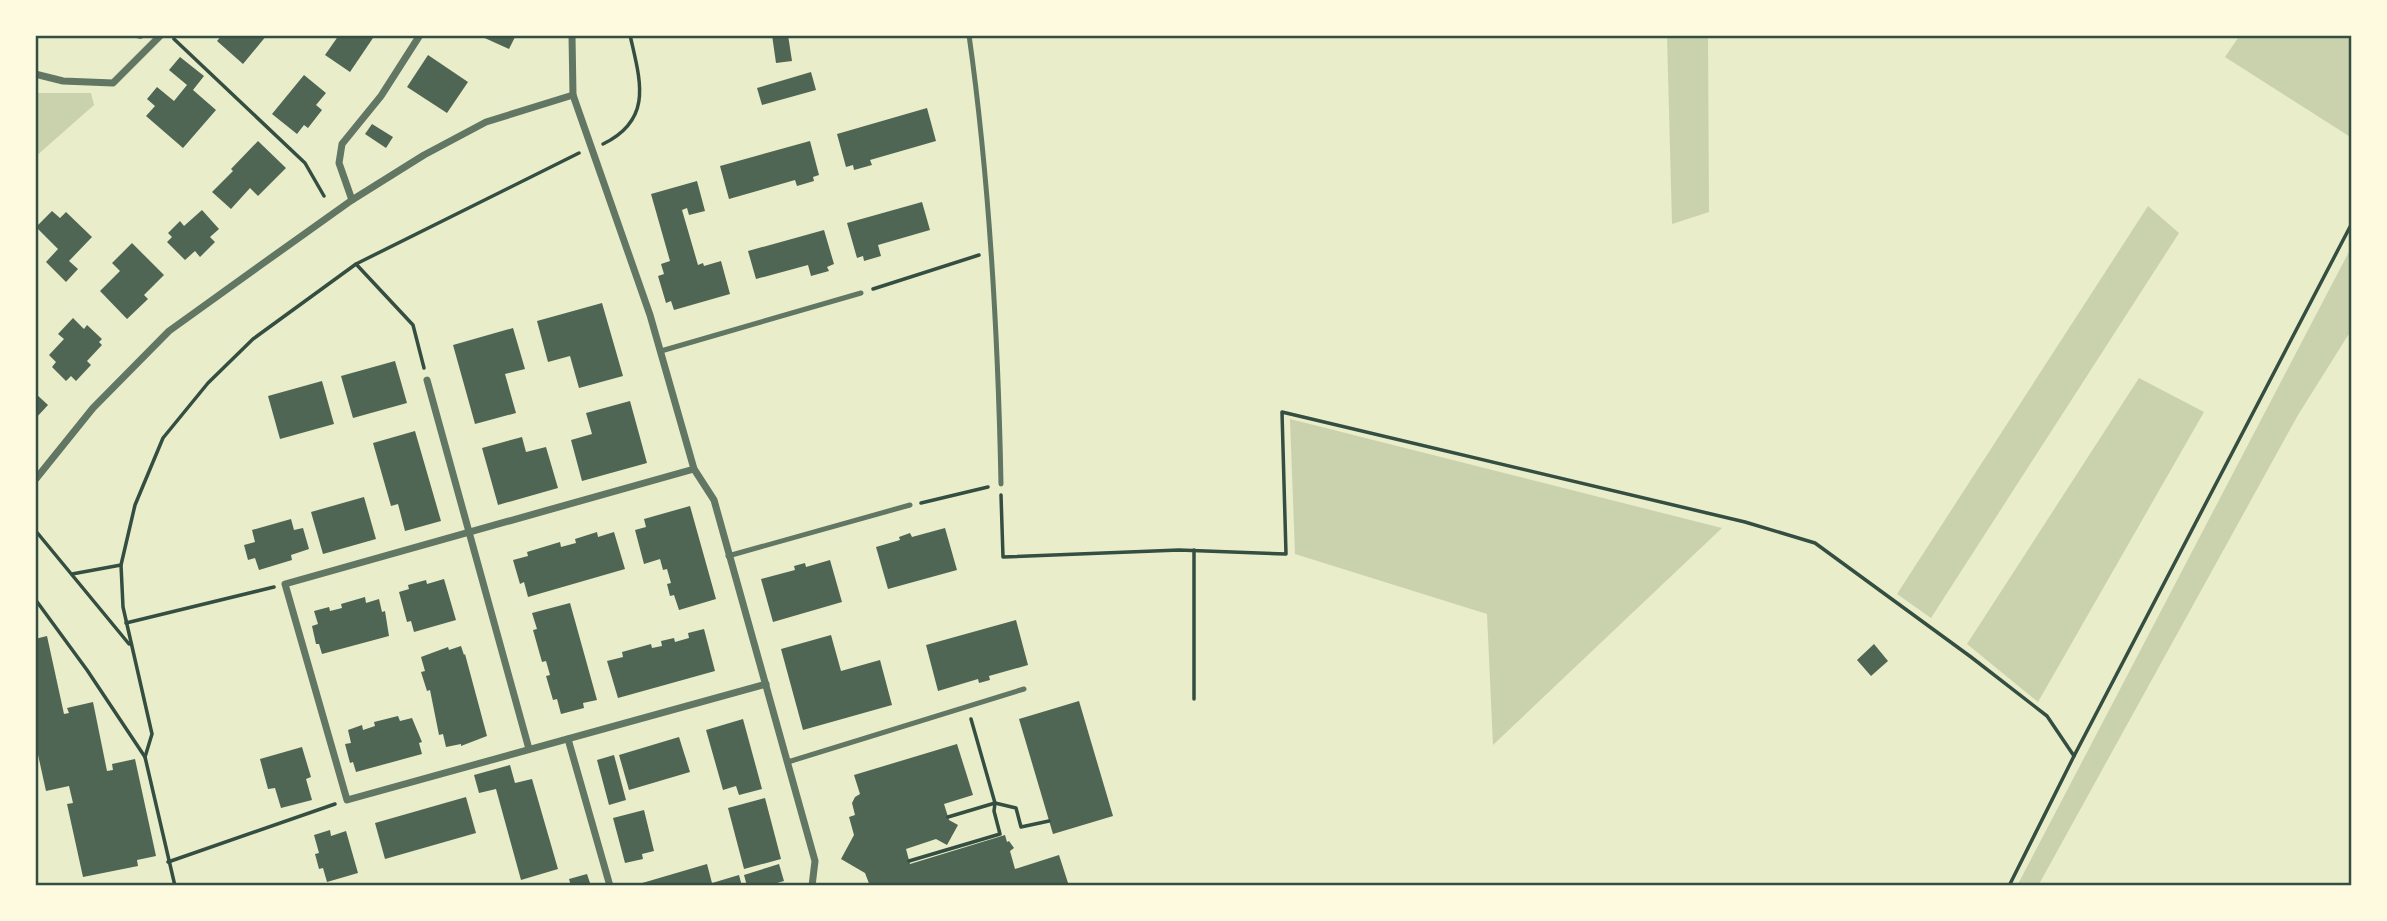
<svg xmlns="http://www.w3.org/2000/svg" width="2387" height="921" viewBox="0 0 2387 921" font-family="'Space Grotesk',sans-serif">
<rect width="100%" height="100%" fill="#e9edc9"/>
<g fill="#cad2ad">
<polygon points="1667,35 1708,35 1709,212 1672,224"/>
<polygon points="2240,35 2352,35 2352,138 2225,57"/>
<polygon points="35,93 91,93 94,105 35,157"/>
<polygon points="2148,206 2179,233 1931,618 1897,594"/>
<polygon points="2352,246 2352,329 2298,415 2038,886 2017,886"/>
<polygon points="2139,378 2204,412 2038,702 1967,644"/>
<polygon points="1290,419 1722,528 1493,745 1487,614 1295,554"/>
</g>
<g fill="#4f6655">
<polygon points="222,35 267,35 243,64 217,41"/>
<polygon points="339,35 369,35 373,38 350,72 325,55"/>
<polygon points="478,35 516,35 509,49"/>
<polygon points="772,35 788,35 792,61 776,63"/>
<polygon points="428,55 468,82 447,113 407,87"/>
<polygon points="180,57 204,76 193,90 216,110 183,148 146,116 155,106 147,99 157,87 174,101 187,85 169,70"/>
<polygon points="811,72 816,90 762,105 757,88"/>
<polygon points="304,75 326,93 316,105 322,110 308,128 304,125 297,134 272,114"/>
<polygon points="927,108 936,141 870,160 872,165 854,170 853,165 846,167 837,134"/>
<polygon points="372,124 393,137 386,148 365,134"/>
<polygon points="258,141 286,168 258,196 250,188 231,209 212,192 233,171 231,169"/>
<polygon points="810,141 819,175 813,177 814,181 797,186 795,180 729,199 720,166"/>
<polygon points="697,181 705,211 689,215 687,208 682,210 698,265 703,263 704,266 721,261 730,294 674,310 671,301 666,303 658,276 664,274 661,264 670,261 651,194"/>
<polygon points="922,202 930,230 878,245 881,256 864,261 863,256 857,258 847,223"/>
<polygon points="202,210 219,229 210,237 215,242 200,257 195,251 185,260 167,242 172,237 168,233 180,221 184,226"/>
<polygon points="52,211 60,218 66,212 92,237 69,261 78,269 66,282 46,262 58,249 36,227"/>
<polygon points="824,230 834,264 827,267 829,271 811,276 808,265 756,279 748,251"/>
<polygon points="132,243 164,275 144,295 148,299 127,319 100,291 120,271 112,263"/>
<polygon points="602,303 623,376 579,388 570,356 548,362 537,321"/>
<polygon points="73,318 84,329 87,325 102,339 99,342 102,345 87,361 91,365 76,381 71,376 66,381 52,367 56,362 49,355 64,339 58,334"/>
<polygon points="513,328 525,369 505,374 516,413 475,424 453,345"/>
<polygon points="395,361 407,403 353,418 341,376"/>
<polygon points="322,381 334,424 280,439 268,396"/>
<polygon points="35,393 48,405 35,419"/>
<polygon points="630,401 647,463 582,481 571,440 592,434 586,413"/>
<polygon points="415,431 441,521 405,531 398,504 391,506 373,443"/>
<polygon points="522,437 526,452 546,447 558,488 498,505 482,448"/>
<polygon points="364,497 376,539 323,554 311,512"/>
<polygon points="690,506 716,599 679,610 674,595 670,596 667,584 671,583 667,569 663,570 660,559 644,564 635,530 646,527 644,519"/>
<polygon points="291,519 294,530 303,528 309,549 291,555 292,560 259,570 255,558 248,560 244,545 255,542 252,530"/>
<polygon points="945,528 957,570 888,589 876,547 900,540 899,537 910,533 912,537"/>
<polygon points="597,532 598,537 614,532 625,569 528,597 524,582 520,584 513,560 528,556 527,552 560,542 561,547 576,543 575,539"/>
<polygon points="830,560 842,602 773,622 761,579 795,570 794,566 805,563 806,567"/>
<polygon points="444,579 456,620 414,632 411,621 407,622 399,592 409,589 408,585 426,580 427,584"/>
<polygon points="365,597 366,603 379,599 382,612 385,611 389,636 322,654 319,644 316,644 312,626 318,624 314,611 329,607 330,611 342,608 341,604"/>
<polygon points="570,603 597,700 583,703 584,708 561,714 557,699 553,700 546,676 550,675 546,661 542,662 533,630 537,629 532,613"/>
<polygon points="1016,620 1028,665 989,676 990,680 979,683 978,679 938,691 926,645"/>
<polygon points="704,629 715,671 618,698 607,661 623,657 622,652 651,644 652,648 662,646 661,641 674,638 675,642 689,638 688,633"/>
<polygon points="831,635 841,671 880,660 892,705 803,730 781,649"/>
<polygon points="47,636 64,714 69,713 67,708 93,702 107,771 113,770 112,764 135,759 156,856 137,860 138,866 83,877 67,804 73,803 69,786 46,791 35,741 35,639"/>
<polygon points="1874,644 1888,661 1871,676 1857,660"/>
<polygon points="461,646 464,655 465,654 487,736 461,746 461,744 446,747 443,734 439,735 430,690 427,691 421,672 425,671 421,657 448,647 449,650"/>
<polygon points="1079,701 1113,816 1053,834 1019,719"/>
<polygon points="398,716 400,721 412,718 422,742 419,743 422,754 356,772 353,762 350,763 345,744 351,743 348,730 362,725 363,730 375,726 374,722"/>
<polygon points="743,719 762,789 739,795 736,786 723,790 706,730"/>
<polygon points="679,737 690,772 629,790 619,755"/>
<polygon points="957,744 973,795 944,804 949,820 958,825 947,845 936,839 906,849 910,864 1005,835 1007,842 1009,841 1014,848 1010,851 1015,869 1059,855 1069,886 870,886 865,873 841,859 854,835 849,817 855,815 852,803 855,797 860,794 854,775"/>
<polygon points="302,747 311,777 306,779 312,800 281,808 275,788 268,789 260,759"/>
<polygon points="614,755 626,800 609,805 597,760"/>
<polygon points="510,765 515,783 532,779 558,869 521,880 496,789 479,793 474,775"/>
<polygon points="466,797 476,833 385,859 375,823"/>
<polygon points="765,798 781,859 744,869 728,808"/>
<polygon points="644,810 654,851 642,854 643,859 625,863 613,818"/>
<polygon points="330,830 331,836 346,831 358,873 327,882 323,868 319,869 315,854 319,853 314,835"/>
<polygon points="707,864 712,883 739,875 742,886 632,886"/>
<polygon points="779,864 784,881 767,886 747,886 744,875"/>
<polygon points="587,874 591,886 571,886 569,879"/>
</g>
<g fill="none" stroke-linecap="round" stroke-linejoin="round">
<g stroke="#344e41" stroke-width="3.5">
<polyline points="129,35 141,37"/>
<polyline points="174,39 305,163 324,196"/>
<path d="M603 144C654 119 640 80 630 35"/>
<polyline points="356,264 413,325 424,368"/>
<polyline points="873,289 979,255"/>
<polyline points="1001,495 1003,557 1179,550 1286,554 1282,412 1745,522 1815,543 1971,657 2047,716 2074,756"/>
<polyline points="921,503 988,487"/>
<polyline points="35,530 129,644"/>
<polyline points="1194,550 1194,699"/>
<polyline points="72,574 121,565"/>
<polyline points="35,599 87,670 145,757 175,886"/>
<polyline points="126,623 274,587"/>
<polyline points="145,757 152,734 123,607 121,565 135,505 163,438 208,383 253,339 356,264 579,153"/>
<polyline points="948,817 995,803 1016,808 1021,827 1049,821"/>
<polyline points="909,861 1000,834 994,811 995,803 971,719"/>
<polyline points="168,862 335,804"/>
<polyline points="2009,886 2074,756 2352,223"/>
</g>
<g stroke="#617663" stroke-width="5">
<path d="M969 35C990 184 998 334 1001 484"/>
<polyline points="661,351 861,293"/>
<polyline points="728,556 910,505"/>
<polyline points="788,762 1024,689"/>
</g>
<g stroke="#617663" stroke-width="7">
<polyline points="572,35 573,95 650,315 694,469 714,500 815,861 812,886"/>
<polyline points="35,74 63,81 113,83 161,35"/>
<polyline points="352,200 339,163 342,144 381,96 420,35"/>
<polyline points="427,380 529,749"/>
<polyline points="694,469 285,584 347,800 766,684"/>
<polyline points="35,480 93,408 169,331 258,267 352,200 424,155 486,122 573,95"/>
<polyline points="568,739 610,886"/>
</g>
</g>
<rect width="2387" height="921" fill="none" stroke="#fefae0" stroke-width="74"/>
<rect x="37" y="37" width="2313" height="847" fill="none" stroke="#344e41" stroke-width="2.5"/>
</svg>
